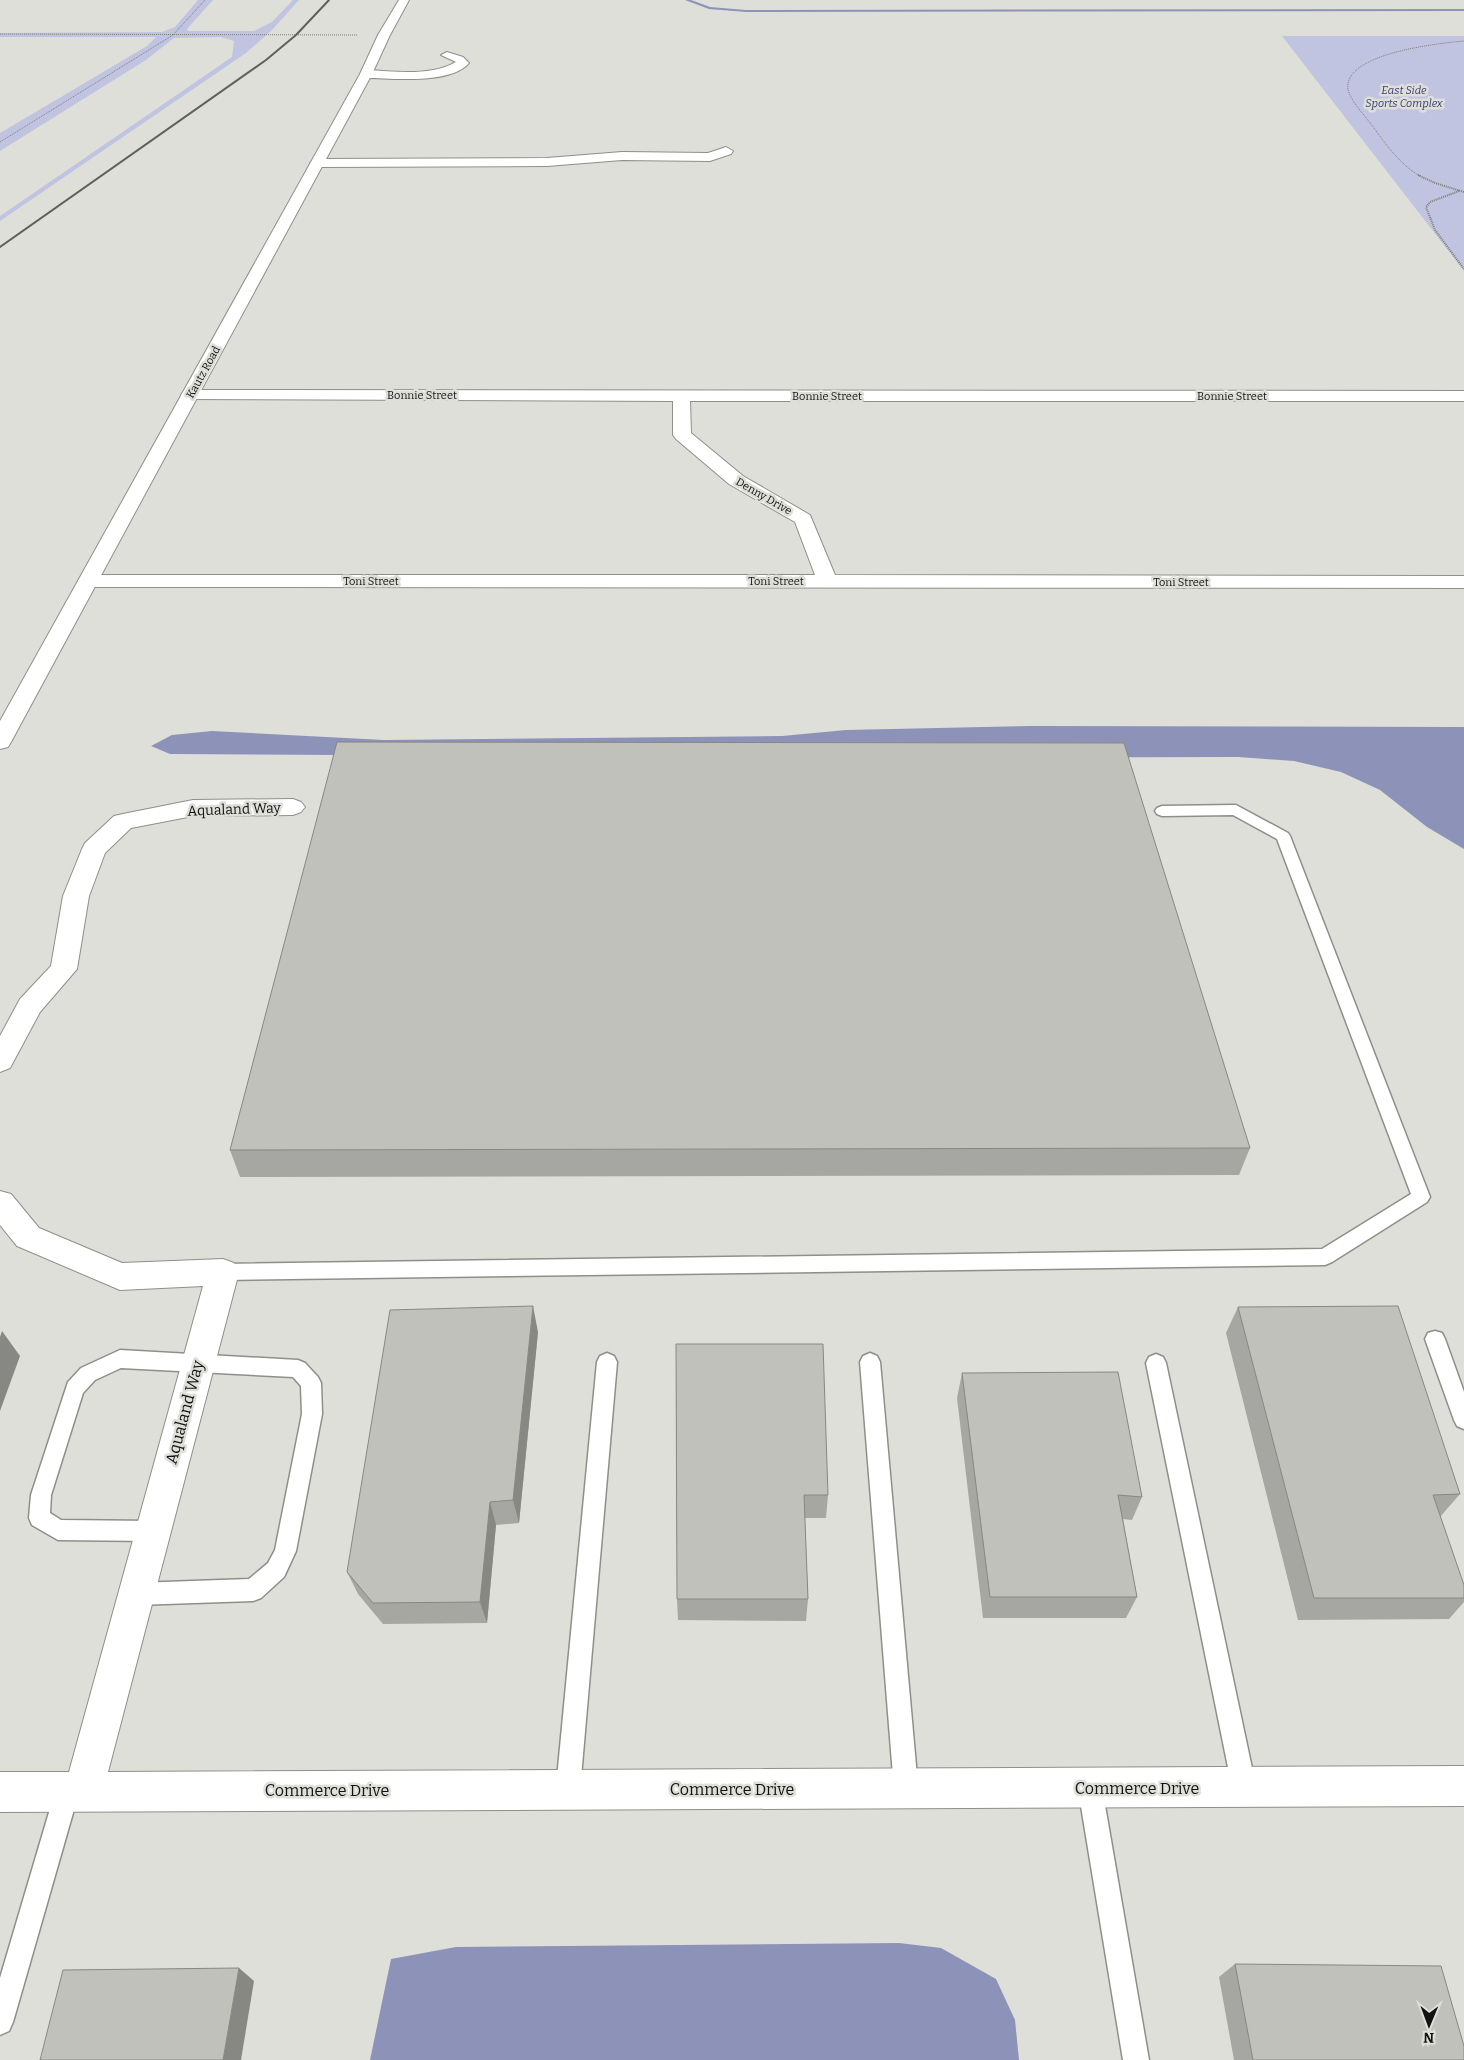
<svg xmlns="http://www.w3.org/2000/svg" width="1464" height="2060" viewBox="0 0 1464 2060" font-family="Bitter,serif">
<rect width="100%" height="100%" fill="#dfdfda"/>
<g fill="#c0c4e1">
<polygon points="198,0 213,0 187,29 188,31 254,31 272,22 293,0 299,0 272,30 246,53 0,221 0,216 232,57 234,41 221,37 174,38 146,60 0,151 0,133 147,46 156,37 0,37 0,33 162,32 175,27"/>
<polygon points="1282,36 1464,36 1464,271"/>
</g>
<g fill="#8d92b8">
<polygon points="1032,726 1464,727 1464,849 1427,827 1380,790 1341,772 1294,761 1238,757 845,758 170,754 151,746 172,735 212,731 384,740 782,736 846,730"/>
<polygon points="899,1943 941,1948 996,1979 1015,2020 1019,2060 370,2060 391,1959 456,1947"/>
</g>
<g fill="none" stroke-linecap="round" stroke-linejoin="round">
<polygon fill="#8d92b8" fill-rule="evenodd" points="685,0 691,0 710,7 746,10 1464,9 1464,11 746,12 709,9"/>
<defs>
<g id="service">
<polygon points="1236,805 1288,833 1290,836 1430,1197 1427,1202 1332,1262 1325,1265 223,1280 216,1278 214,1272 216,1266 223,1264 1322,1249 1411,1194 1277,839 1233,815 1162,816 1157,814 1155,811 1157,808 1162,806"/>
<polygon points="1435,1331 1442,1333 1445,1339 1464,1392 1464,1429 1457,1426 1454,1420 1425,1339 1428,1333"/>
<polygon points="120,1350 298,1360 305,1363 318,1377 321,1383 322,1414 296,1551 284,1577 261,1598 253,1601 136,1605 128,1602 125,1594 128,1586 136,1583 249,1579 268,1563 275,1550 302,1414 301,1386 293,1377 121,1368 95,1380 83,1393 51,1495 50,1513 61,1520 152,1521 159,1524 163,1531 159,1538 152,1541 58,1540 32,1525 29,1518 31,1495 68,1382 81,1368"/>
<polygon points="607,1353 614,1356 617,1362 580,1789 576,1797 568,1801 560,1797 556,1789 597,1362 600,1356"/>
<polygon points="870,1353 877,1356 880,1362 918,1788 914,1796 906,1800 898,1796 894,1788 860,1362 863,1356"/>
<polygon points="1156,1354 1163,1357 1166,1363 1256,1787 1252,1795 1244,1799 1236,1795 1232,1787 1146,1363 1149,1357"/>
<polygon points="1090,1776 1098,1780 1102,1788 1149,2060 1123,2060 1078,1788 1082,1780"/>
<polygon points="67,1780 75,1784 79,1792 13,2022 9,2031 0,2035 0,1978 55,1792 59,1784"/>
</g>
<g id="minor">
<path d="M447 52 463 57 469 63C450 85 392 78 366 78L360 74 366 70C395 71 429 77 456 62L441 55Z"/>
<polygon points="726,147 733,151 731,154 710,161 622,160 547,166 317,167 310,163 317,159 547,158 622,152 708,153"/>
<polygon points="190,390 1464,391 1464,401 690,401 691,433 743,476 810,515 835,575 1464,576 1464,588 88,587 81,585 78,581 81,577 88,575 815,575 795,522 729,484 676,439 673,435 673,401 184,399 181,395 184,391"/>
<polygon points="293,799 301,802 305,807 301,812 293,815 193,816 131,828 105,853 89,896 77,969 40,1012 10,1068 0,1072 0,1036 20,999 51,966 63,896 82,849 85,843 114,816 123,814 193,800"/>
<polygon points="0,1191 11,1194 39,1228 122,1263 223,1259 234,1263 239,1272 108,1772 1464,1766 1464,1806 0,1812 0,1772 69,1772 203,1286 120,1290 17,1246 0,1225"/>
</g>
<polygon id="tertiary" points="399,0 409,0 390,35 372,74 11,742 8,747 0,749 0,721 360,74 378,35"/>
</defs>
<use href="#service" stroke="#8f8f8a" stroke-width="3"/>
<use href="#minor" stroke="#8f8f8a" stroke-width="2"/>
<use href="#tertiary" stroke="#8f8f8a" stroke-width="2"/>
<g stroke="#7c7c78" stroke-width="1" stroke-dasharray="1 1" stroke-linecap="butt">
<polyline points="0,34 357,35"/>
<polyline points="0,142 173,35 205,0"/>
<path d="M1420 176C1399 164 1385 143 1371 124 1364 115 1350 100 1348 89 1343 53 1441 43 1464 41"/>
</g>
<g stroke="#7c7c78" stroke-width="2" stroke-dasharray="1 1" stroke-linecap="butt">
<polyline points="1418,175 1435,183 1464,192"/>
<polyline points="1459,191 1430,202 1426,207 1435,230 1464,269"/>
</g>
<use href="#service" fill="#fff" fill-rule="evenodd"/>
<use href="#minor" fill="#fff" fill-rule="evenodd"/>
<use href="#tertiary" fill="#fff" fill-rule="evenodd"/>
<polyline stroke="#5f5f5c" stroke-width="2" points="0,247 266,60 296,35 329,0"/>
</g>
<g fill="#a6a6a2">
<polygon points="1250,1148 1239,1175 240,1177 230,1150"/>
<polygon points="1238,1307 1460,1494 1440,1517 1464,1585 1464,1602 1449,1619 1298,1620 1226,1333"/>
<polygon points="538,1332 519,1523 496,1525 487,1623 383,1624 358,1594 347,1572"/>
<polygon points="676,1344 828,1495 826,1518 805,1518 808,1599 806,1621 678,1620 677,1599"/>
<polygon points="962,1373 1142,1497 1132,1520 1123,1519 1137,1597 1126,1618 983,1618 957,1398"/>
<polygon points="1235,1964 1464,2060 1234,2060 1219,1977"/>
</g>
<g fill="#878784">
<polygon points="533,1306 538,1332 519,1523 513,1500"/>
<polygon points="2,1331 20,1356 0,1411 0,1337"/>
<polygon points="490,1502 496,1525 487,1623 480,1602"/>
<polygon points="239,1968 254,1981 241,2060 223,2060"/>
</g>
<g fill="#c1c1bc" stroke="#878784">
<polygon points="337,742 1124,743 1250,1148 230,1150"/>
<polygon points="533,1306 513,1500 490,1502 480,1602 373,1603 347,1572 390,1310"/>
<polygon points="1398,1306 1460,1494 1433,1495 1464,1585 1464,1598 1314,1598 1238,1307"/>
<polygon points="676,1344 823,1344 828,1495 804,1495 808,1599 677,1599"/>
<polygon points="1118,1372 1142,1497 1118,1495 1137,1597 990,1597 962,1373"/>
<polygon points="1235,1964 1441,1966 1464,2046 1464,2060 1253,2060"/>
<polygon points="239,1968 223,2060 40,2060 63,1970"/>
</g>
<g text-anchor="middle" stroke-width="5" stroke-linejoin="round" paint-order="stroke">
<g font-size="11" font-style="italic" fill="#3c4074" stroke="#dfdfda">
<text x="1404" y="94">East Side<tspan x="1404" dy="13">Sports Complex</tspan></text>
</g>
<g font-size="11" fill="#121210" stroke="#dfdfda">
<text transform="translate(203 372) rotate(-61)" y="4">Kautz Road</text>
<text x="422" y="399">Bonnie Street</text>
<text x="827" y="400">Bonnie Street</text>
<text x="1232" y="400">Bonnie Street</text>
<text transform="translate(764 496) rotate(30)" y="4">Denny Drive</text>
<text x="371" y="585">Toni Street</text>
<text x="776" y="585">Toni Street</text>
<text x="1181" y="586">Toni Street</text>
</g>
<g font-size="14" fill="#121210" stroke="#dfdfda">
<text transform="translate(234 809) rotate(-2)" y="5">Aqualand Way</text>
</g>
<g font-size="16" fill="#121210" stroke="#dfdfda">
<text transform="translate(184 1412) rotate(-75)" y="6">Aqualand Way</text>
<text x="1137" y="1794">Commerce Drive</text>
<text x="732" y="1795">Commerce Drive</text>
<text x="327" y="1796">Commerce Drive</text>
</g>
</g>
<g transform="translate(1429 2025) rotate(181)" stroke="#dfdfda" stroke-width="4" paint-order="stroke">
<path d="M0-4L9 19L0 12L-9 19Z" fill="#121210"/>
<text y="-8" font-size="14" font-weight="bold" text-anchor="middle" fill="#121210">N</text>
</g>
</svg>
